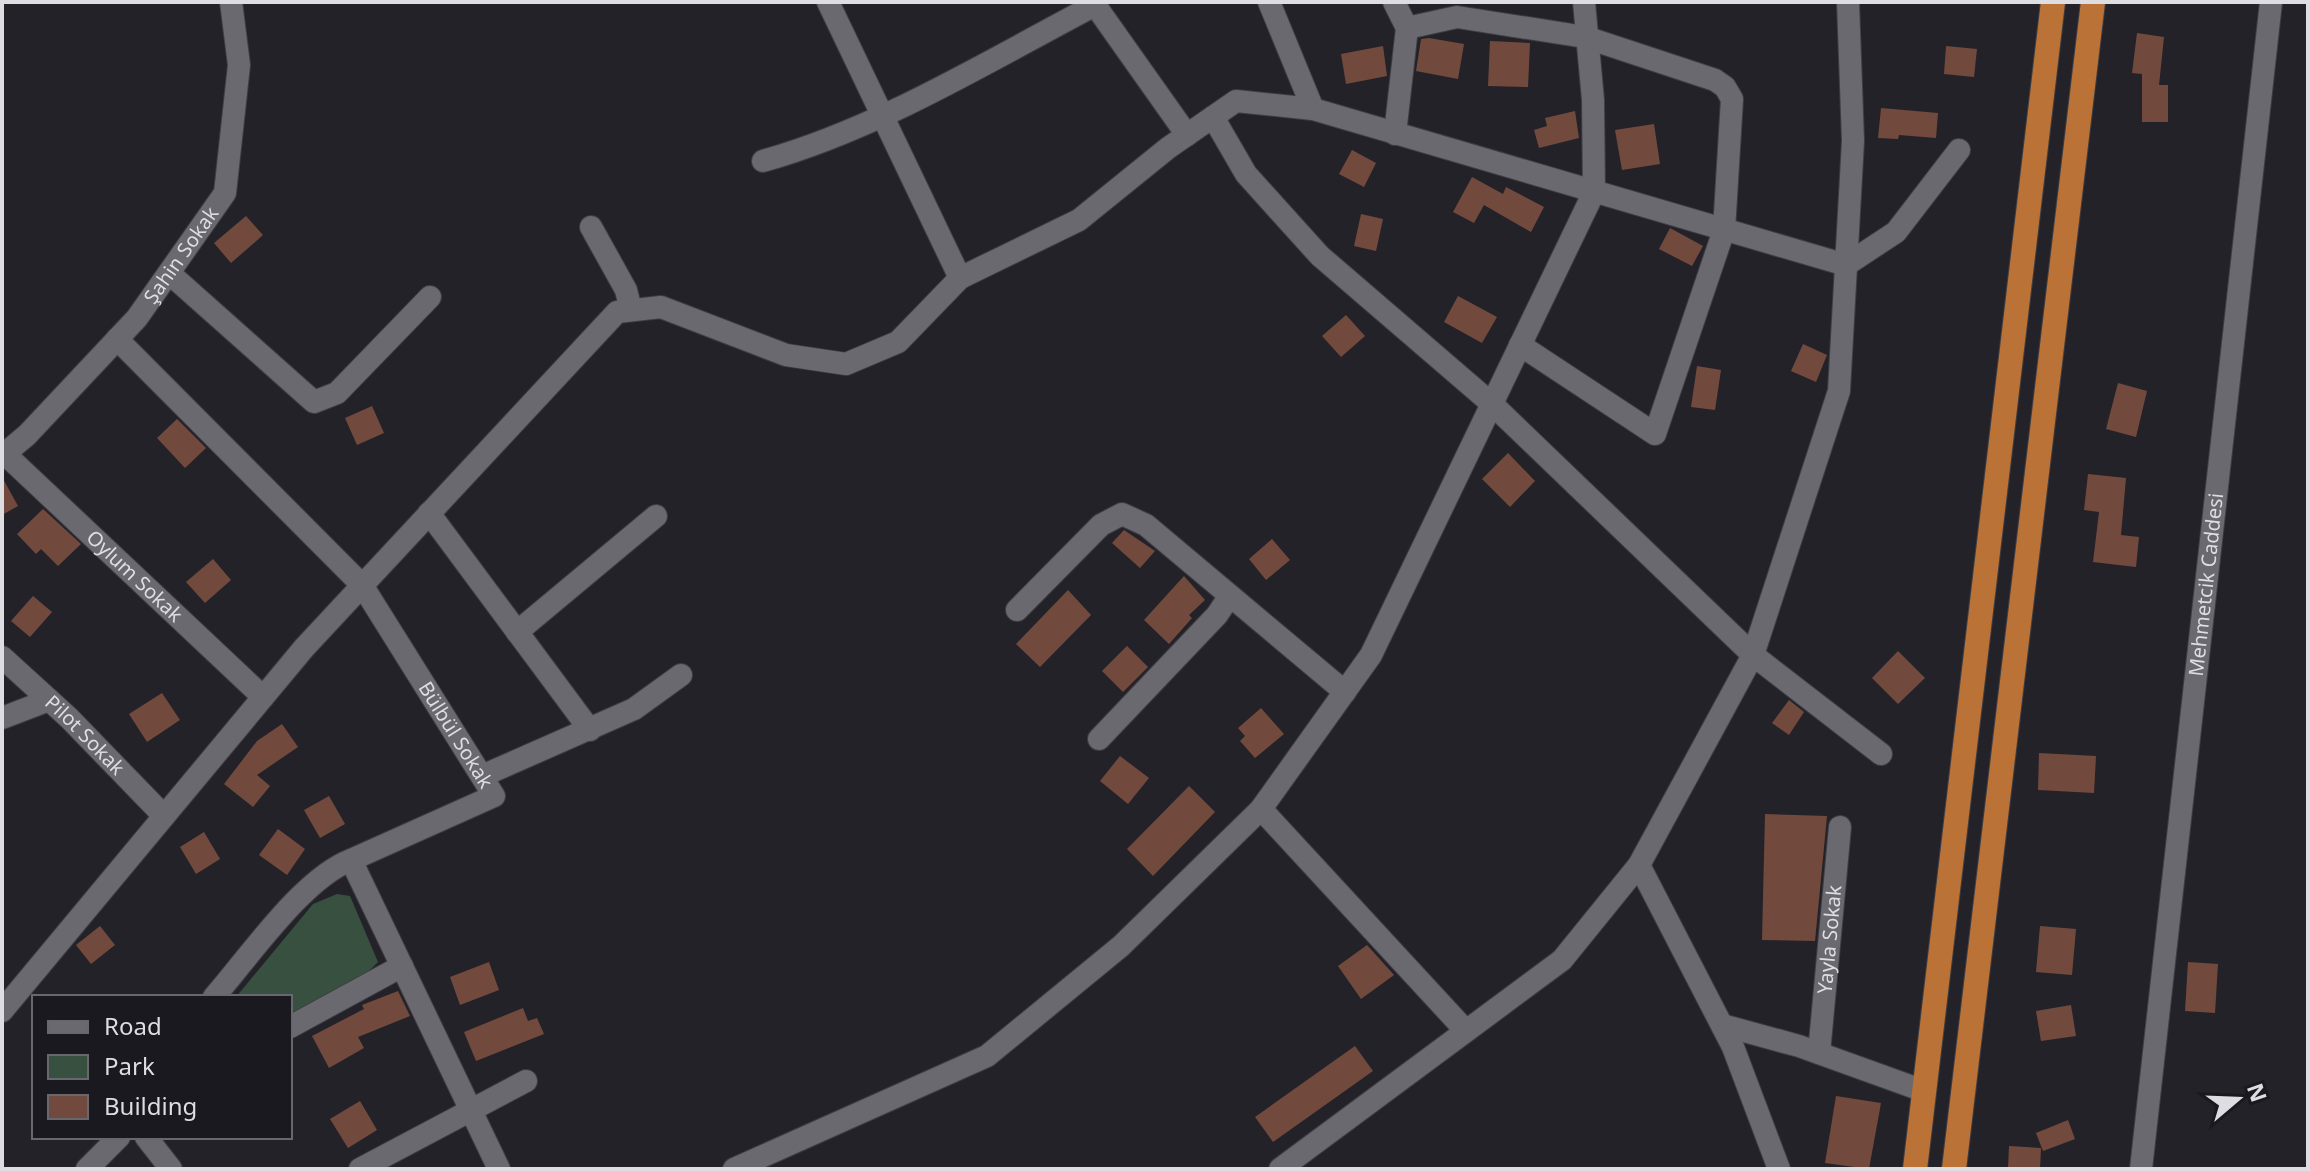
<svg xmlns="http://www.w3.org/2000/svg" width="2310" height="1171" viewBox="0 0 2310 1171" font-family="'Noto Sans',sans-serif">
<rect width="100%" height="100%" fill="#242229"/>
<polygon fill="#38503f" points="337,894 350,896 378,962 360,980 290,1019 290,997 236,997 313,904"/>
<g fill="#724a3d">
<polygon points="2137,33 2164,37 2159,85 2168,85 2168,122 2142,122 2142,74 2132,73"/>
<polygon points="1429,38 1464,44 1458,79 1416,71 1421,39"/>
<polygon points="1490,41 1530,43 1528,87 1488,86"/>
<polygon points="1383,46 1387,76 1346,84 1341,54"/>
<polygon points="1946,46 1977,49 1974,77 1944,74"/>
<polygon points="1881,108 1938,113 1936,138 1899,135 1898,139 1878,138"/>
<polygon points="1575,111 1579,138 1539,148 1534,130 1547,126 1545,118"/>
<polygon points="1654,124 1660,164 1622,170 1615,130"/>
<polygon points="1352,150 1376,163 1364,187 1339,174"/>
<polygon points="1472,177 1503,194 1506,187 1544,207 1531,232 1484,205 1474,223 1453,212"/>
<polygon points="1361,214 1383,219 1376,251 1354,246"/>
<polygon points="246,216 263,235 231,263 214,243"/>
<polygon points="1670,228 1703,246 1692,266 1659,249"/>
<polygon points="1458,296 1497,317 1482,343 1444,322"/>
<polygon points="1346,315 1365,336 1341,357 1322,336"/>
<polygon points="1803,344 1827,355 1816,382 1791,371"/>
<polygon points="1697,366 1721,370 1715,410 1691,407"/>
<polygon points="2118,383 2147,391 2136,437 2106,429"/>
<polygon points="372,406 384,433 357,445 345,418"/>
<polygon points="177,419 206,448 185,468 157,438"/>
<polygon points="1508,453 1535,481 1510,507 1482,479"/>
<polygon points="2088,474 2126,478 2121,535 2139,537 2136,567 2093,562 2099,512 2084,510"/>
<polygon points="2,477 18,506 2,515"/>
<polygon points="43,509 81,544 58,566 41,549 36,554 17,534"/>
<polygon points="1124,530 1155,551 1140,568 1112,543"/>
<polygon points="1272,539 1290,560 1266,580 1249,559"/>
<polygon points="213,559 231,580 205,603 186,582"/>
<polygon points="1184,576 1205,600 1189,615 1192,618 1169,644 1144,620"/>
<polygon points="1068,590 1091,615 1040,667 1016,644"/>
<polygon points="33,596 52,612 30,637 11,621"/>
<polygon points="1127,646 1148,667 1123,692 1102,671"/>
<polygon points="1898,651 1925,678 1898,704 1872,678"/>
<polygon points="162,693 180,720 147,742 129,714"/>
<polygon points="1789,700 1804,712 1789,735 1772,723"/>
<polygon points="1261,708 1284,734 1255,758 1240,741 1245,736 1238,728"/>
<polygon points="282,724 298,747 257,775 270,786 253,807 224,784 257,741"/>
<polygon points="2039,753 2096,756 2094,793 2038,790"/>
<polygon points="1120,756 1149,778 1128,804 1100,781"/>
<polygon points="1189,786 1215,812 1153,876 1127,849"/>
<polygon points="329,796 345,824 320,838 304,810"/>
<polygon points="1765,814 1827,816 1815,941 1762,940"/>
<polygon points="278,829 305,849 287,875 259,855"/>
<polygon points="204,832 220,859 196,874 180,847"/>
<polygon points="100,926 115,945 91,964 76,945"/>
<polygon points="2040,926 2076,929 2072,975 2036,972"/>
<polygon points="1367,945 1394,975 1361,999 1338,966"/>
<polygon points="489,962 499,990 460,1005 450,977"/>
<polygon points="2188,962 2218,964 2215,1013 2185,1011"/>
<polygon points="398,991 410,1016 358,1037 364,1048 329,1068 312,1036 364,1009 362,1005"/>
<polygon points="2071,1005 2076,1036 2041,1041 2036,1011"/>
<polygon points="523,1008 528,1021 537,1018 544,1034 476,1061 464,1032"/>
<polygon points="1355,1046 1373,1071 1273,1142 1255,1117"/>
<polygon points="1836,1096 1881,1103 1869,1169 1825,1163"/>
<polygon points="360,1101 377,1130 348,1148 330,1119"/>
<polygon points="2068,1120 2075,1139 2043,1151 2036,1133"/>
<polygon points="2009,1146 2041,1148 2040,1169 2008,1169"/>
</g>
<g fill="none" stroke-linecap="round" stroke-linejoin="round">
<defs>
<g id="minor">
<polyline points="828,2 960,278"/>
<polyline points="1269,2 1313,109"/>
<polyline points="1394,2 1407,28 1395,134"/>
<polyline points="1407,28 1457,17 1585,37 1715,80 1725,87 1732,99 1724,230 1655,434 1520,345"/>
<polyline points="1213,117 1246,174 1320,256 1492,404 1753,655 1881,754"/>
<path d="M763 161C880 128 988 61 1095 5L1187 135"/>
<polyline points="591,227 626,290 631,310"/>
<polyline points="169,273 314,402 337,393 430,297"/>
<path id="s1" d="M117 339 362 585 494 796 351 860 499 1169"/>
<path id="s2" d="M5 454 263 697"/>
<path id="s3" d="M2 456 27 435 137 318 225 193 239 65 231 2"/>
<polyline points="429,513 590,730"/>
<polyline points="1017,610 1101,525 1122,514 1146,525 1345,692"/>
<polyline points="517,632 656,516"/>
<path id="s4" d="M2 657 69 718 164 816"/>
<polyline points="2,718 49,700"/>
<polyline points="1099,739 1217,615 1229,597"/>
<polyline points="482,776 634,709 681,675"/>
<polyline points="1261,809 1466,1031"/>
<polyline points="1639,865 1733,1047 1779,1169"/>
<path d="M214 997C249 957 303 878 351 860"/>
<polyline points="2,1011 304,648 617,312 661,307 786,355 846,364 898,342 960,278 1079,220 1168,148 1236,101 1313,109 1846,265 1896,232 1959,150"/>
<polyline points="1722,1025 1799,1046 1924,1091"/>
<polyline points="290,1027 402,966"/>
<path id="s5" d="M1819 1053 1840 827"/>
<polyline points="146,1137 171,1169"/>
<polyline points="87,1169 119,1137"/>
<polyline points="360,1169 526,1081"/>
<polyline points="734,1169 987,1056 1121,946 1261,809 1371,655 1594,192 1593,100 1584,2"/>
<polyline points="1280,1169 1562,960 1639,865 1753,655 1839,391 1853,141 1848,2"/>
<path id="s6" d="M2141 1169 2271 2"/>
</g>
<g id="trunk">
<polyline points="1915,1169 2053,2"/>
<polyline points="1954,1169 2093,2"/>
</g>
</defs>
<use href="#minor" stroke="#3f3e43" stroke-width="24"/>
<use href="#trunk" stroke="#3f3e43" stroke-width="26"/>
<use href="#minor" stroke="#6a6970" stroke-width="22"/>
<use href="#trunk" stroke="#bb7236" stroke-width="24"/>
</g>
<g text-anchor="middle" stroke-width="8" stroke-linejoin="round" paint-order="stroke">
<g font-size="20" fill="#dedde1" stroke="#1a191f">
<text dy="7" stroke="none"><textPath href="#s3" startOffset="270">Şahin Sokak</textPath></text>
<text dy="7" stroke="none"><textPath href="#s2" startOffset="178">Oylum Sokak</textPath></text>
<text dy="7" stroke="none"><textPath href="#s6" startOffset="588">Mehmetcik Caddesi</textPath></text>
<text dy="7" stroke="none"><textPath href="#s1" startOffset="524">Bülbül Sokak</textPath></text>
<text dy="7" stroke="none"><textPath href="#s4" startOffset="114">Pilot Sokak</textPath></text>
<text dy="7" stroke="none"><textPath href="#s5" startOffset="114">Yayla Sokak</textPath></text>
</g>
</g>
<rect width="2310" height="1171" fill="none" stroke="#dedde1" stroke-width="8"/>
<rect x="32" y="995" width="260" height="144" fill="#1a191f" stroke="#68676d" stroke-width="2"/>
<rect x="48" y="1021" width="40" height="12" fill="#6a6970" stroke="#68676d" stroke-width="2"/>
<text x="104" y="1035" font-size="24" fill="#dedde1">Road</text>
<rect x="48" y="1055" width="40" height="24" fill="#38503f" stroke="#68676d" stroke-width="2"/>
<text x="104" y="1075" font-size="24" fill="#dedde1">Park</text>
<rect x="48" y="1095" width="40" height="24" fill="#724a3d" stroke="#68676d" stroke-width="2"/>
<text x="104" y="1115" font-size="24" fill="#dedde1">Building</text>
<g transform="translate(2238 1099) rotate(71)" stroke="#1a191f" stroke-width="6" paint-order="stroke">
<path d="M0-6L14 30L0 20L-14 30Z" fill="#dedde1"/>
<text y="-12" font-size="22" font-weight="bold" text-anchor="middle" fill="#dedde1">N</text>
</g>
</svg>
